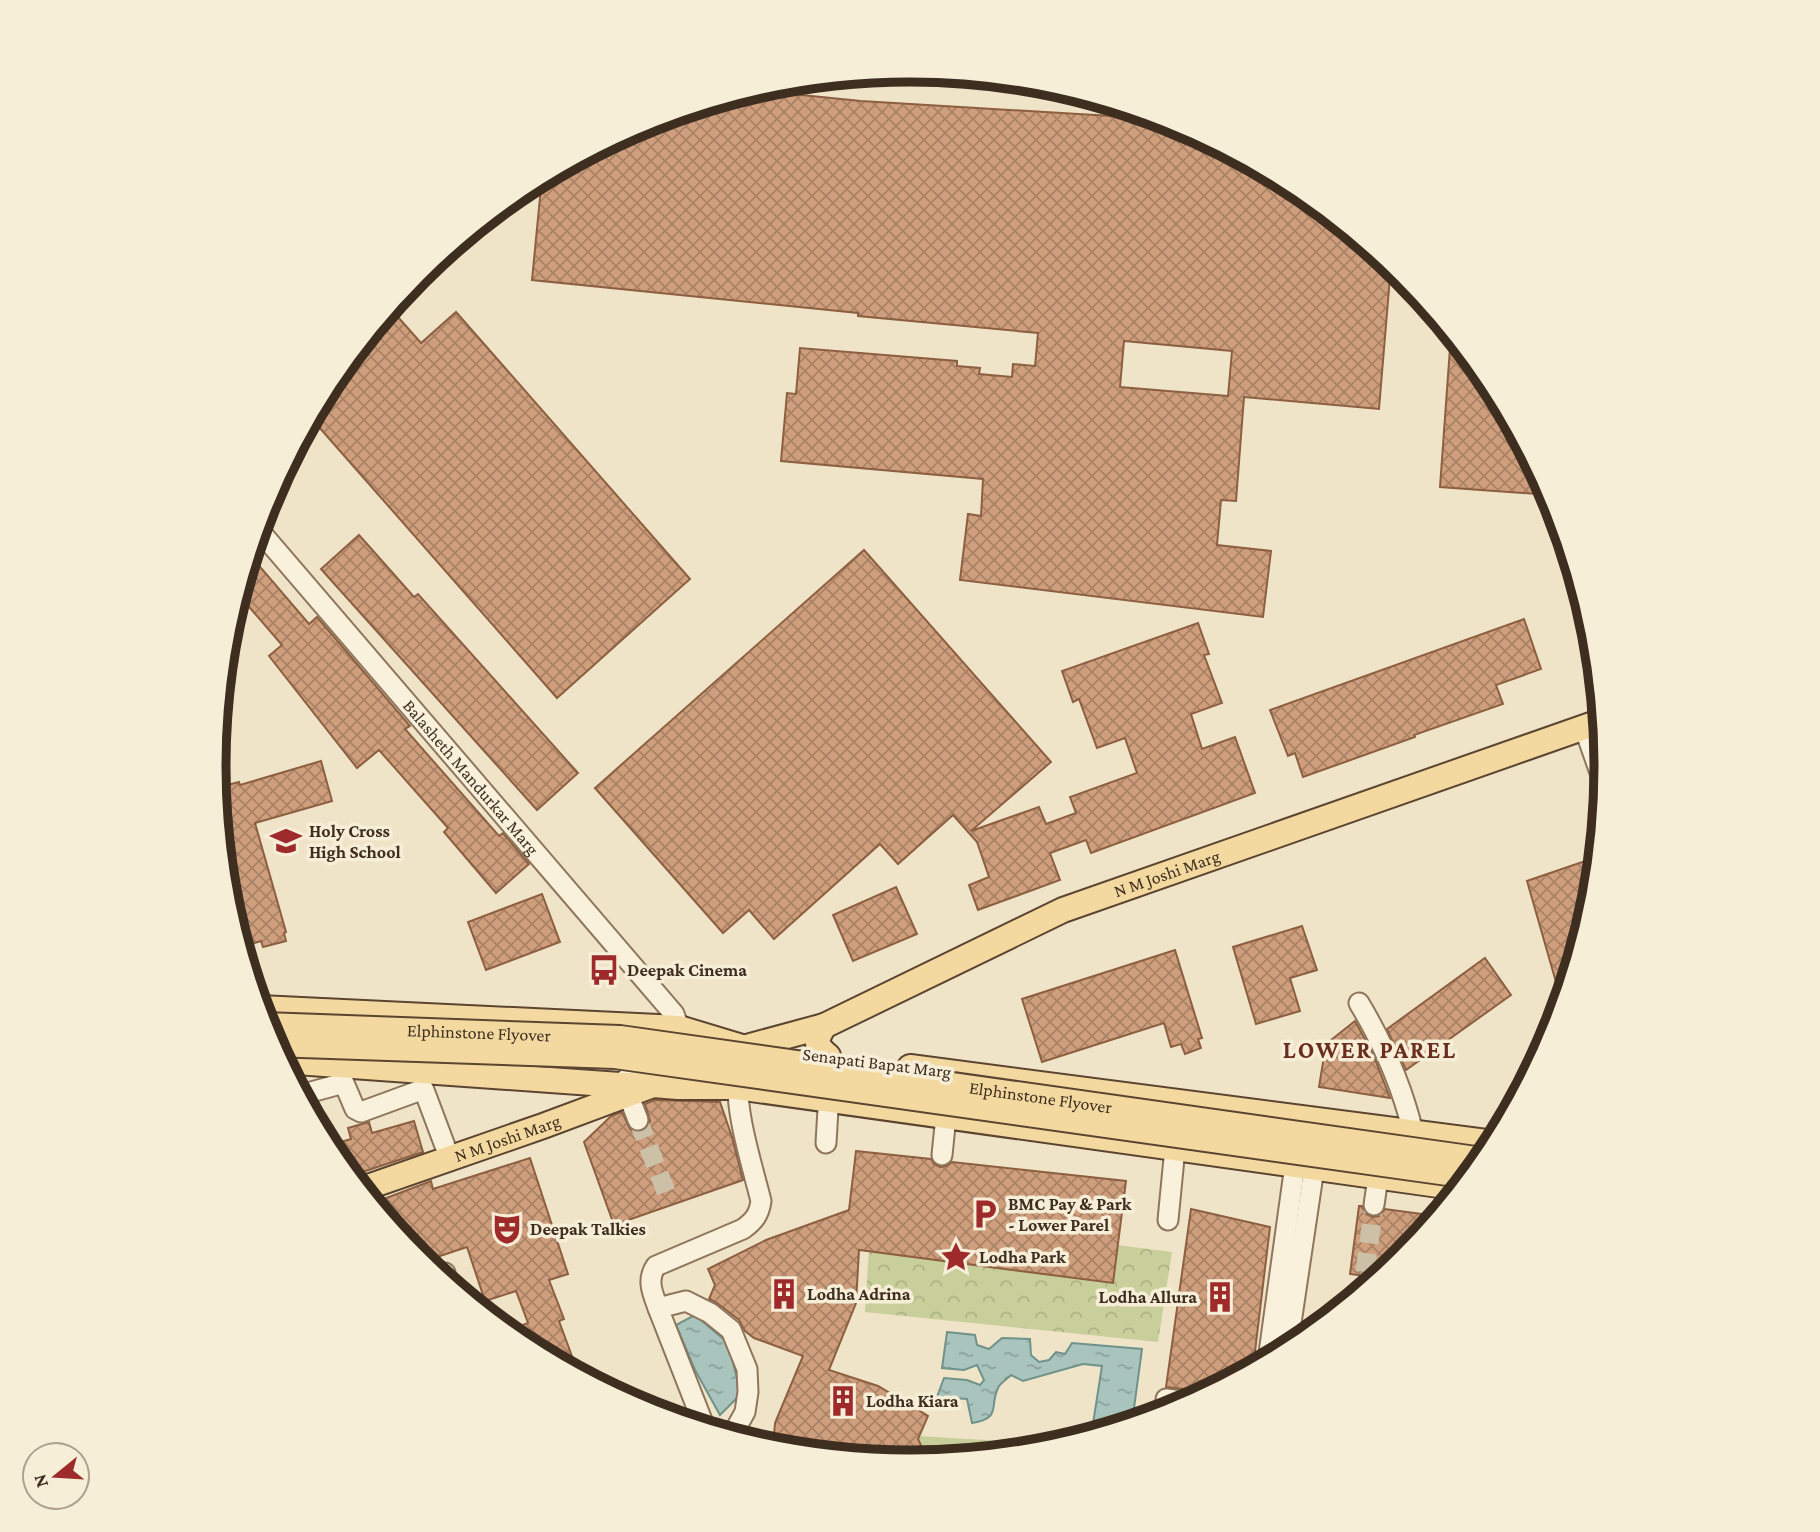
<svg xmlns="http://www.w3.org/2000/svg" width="1820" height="1532" viewBox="0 0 1820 1532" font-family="'Crimson Pro',serif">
<defs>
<pattern id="park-crowns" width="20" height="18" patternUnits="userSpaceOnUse" patternTransform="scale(1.75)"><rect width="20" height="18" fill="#c9cf9b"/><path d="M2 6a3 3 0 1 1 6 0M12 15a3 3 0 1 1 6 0" fill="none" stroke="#aeb285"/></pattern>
<pattern id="water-ripples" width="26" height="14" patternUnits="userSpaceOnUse" patternTransform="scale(1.75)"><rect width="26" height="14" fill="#a9c4bc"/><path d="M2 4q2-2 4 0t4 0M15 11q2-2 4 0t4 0" fill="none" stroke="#8ba098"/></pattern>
<pattern id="building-cross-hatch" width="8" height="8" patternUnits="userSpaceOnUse" patternTransform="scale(1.75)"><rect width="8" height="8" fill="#cf9f7d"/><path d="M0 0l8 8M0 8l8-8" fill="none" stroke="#a98266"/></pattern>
</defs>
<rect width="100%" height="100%" fill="#f0e4c8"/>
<polygon fill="#c9cf9b" points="919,1436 1018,1442 1017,1451 917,1461"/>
<polygon fill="url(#park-crowns)" points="871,1214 1172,1252 1158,1342 865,1312"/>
<g fill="url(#water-ripples)" stroke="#6f938a" stroke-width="2">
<polygon points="695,1315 728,1343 741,1394 720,1415 695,1370 676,1325"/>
<path d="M947 1332 975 1335 977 1345 989 1349 1002 1338 1030 1339 1031 1355 1039 1362 1049 1360 1056 1352 1065 1354 1072 1343 1142 1349 1132 1423 1104 1431 1092 1430 1102 1366 1083 1364 1023 1381 1011 1375C1007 1379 1000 1383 998 1388 989 1407 1002 1418 972 1423L967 1399 937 1397 944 1378 967 1380 980 1385 984 1380 977 1365 964 1370 942 1368Z"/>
</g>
<g fill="url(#building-cross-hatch)" stroke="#8d5f41" stroke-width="2" fill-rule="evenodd">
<path d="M751 90 861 101 1162 119 1177 123 1297 188 1391 265 1379 409 1244 397 1236 501 1221 500 1217 545 1271 551 1263 617 960 580 968 514 981 516 983 479 781 461 787 393 796 394 800 348 957 361V366L980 368 979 374 1012 377 1013 364 1035 366 1038 333 858 316V313L532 280 542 177 644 123ZM1124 341 1232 351 1228 396 1120 387Z"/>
<polygon points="390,308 421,343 456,312 690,579 557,698 311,418 332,379"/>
<polygon points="1451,334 1489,380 1551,495 1440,487"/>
<polygon points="359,535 414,597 418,594 578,773 537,810 321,569"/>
<polygon points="864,550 1051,762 971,831 1039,807 1046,824 1076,813 1070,797 1137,773 1125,738 1097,748 1079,699 1073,702 1062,671 1198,623 1209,654 1204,655 1222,703 1191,714 1202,749 1235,737 1255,793 1091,853 1086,840 1050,853 1060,880 978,910 969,885 989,877 977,842 953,815 898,864 880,844 774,939 749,910 723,933 595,788"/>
<polygon points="250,555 309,624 317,617 410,726 405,729 499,836 503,833 529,864 496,893 444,832 448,828 379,750 357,768 269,656 282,645 238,594"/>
<polygon points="1524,619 1541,669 1496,685 1503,704 1414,735 1415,737 1303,777 1295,753 1288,756 1270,710"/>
<polygon points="321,761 332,801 255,823 286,932 284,933 286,941 263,947 261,941 248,945 223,857 216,788 239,782 240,785"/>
<polygon points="1591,859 1595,875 1593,902 1562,1003 1527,881"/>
<polygon points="896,887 917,934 853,961 833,915"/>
<polygon points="542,894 560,942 486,970 468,922"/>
<polygon points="1302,926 1317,970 1290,978 1300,1011 1256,1024 1233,947"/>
<polygon points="1175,950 1202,1038 1198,1039 1201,1048 1185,1054 1181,1044 1171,1047 1164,1023 1042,1062 1022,999"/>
<polygon points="1485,958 1511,995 1406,1070 1387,1029"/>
<polygon points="1355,1021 1373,1054 1390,1098 1319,1087 1326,1044"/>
<polygon points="655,1100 720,1102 732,1137 743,1180 614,1225 584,1142 611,1116 622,1112 630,1129 635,1132 643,1131 648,1127 650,1121 645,1104"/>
<polygon points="414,1121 423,1152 350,1176 334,1155 331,1145 351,1139 348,1128 369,1122 372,1133"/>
<polygon points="856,1151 931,1159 934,1164 940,1167 946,1166 952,1162 1126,1181 1113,1283 859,1250 856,1303 829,1370 878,1386 928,1416 918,1439 925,1454 910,1462 773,1448 775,1423 803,1356 754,1338 745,1331 739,1320 717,1303 709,1299 715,1285 708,1269 766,1240 849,1210"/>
<polygon points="530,1158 568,1274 549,1280 564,1319 559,1321 579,1375 523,1344 507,1331 528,1323 516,1291 485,1301 467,1247 422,1262 373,1203 431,1181 433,1189"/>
<polygon points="1359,1206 1362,1206 1366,1214 1373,1217 1379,1216 1385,1209 1437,1216 1402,1258 1378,1278 1350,1274"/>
<polygon points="1191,1209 1270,1227 1253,1368 1200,1396 1197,1392 1192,1390 1166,1387"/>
</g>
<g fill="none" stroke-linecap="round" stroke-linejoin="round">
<g stroke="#ccc0a6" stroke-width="19" stroke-dasharray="19 10" stroke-linecap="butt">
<polyline points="638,1120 669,1199"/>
<polyline points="1365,1272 1374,1205"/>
</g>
<defs>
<g id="minor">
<path id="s1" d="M258 529 674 1014 679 1028 620 1085"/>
<polyline points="1584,727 1604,784"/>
<path d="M1359 1003C1383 1043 1402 1086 1413 1132"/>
<polyline points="628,1094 638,1120"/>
<polyline points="300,1095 344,1083 355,1109 361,1112 421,1090 424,1090 445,1146"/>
<polyline points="826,1143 828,1109 826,1099"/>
<polyline points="942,1155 946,1116"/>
<polyline points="1374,1205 1378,1177"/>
<polyline points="1168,1220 1175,1148"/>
<polyline points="439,1275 445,1273"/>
<path d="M658 1308C653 1294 646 1280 656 1266L743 1229C754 1221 759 1215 761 1201 753 1168 733 1107 739 1074"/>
<polyline points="1287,1350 1314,1168"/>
<polyline points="1268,1360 1295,1165"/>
<polyline points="1166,1399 1190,1402"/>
<polyline points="705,1428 658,1308 686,1301 710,1313 731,1330 747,1369 748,1392 745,1412 735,1430 730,1435"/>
</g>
<g id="major">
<polyline points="260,1008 679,1028 745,1048"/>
<path d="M824 1026C815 1041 815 1045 828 1056L827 1088"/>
<polyline points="282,1061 620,1085 653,1085 678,1087 737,1087 1460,1188"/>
<polyline points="910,1067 1494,1143"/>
<path id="s2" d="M362 1189 543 1126 653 1085 743 1048 824 1026 1063 910 1602 721"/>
</g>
</defs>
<use href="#minor" stroke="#8d765c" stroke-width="23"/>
<use href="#major" stroke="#5b4430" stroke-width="28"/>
<use href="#minor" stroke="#faf1dc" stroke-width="19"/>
<use href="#major" stroke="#f3d9a0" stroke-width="24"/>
<defs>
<g id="major-bridge">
<path id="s3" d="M265 1025 620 1038 1483 1160"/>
<polyline points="273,1044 615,1056 1469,1176"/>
</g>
</defs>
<use href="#major-bridge" stroke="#5b4430" stroke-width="28" stroke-linecap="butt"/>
<use href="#major-bridge" stroke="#f3d9a0" stroke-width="24"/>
</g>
<defs>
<symbol id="school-bare" viewBox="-9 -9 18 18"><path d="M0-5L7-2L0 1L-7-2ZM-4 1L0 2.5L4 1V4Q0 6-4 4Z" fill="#9e2a2b" stroke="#f7eed8" stroke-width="2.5" paint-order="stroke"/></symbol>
<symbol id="bus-bare" viewBox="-9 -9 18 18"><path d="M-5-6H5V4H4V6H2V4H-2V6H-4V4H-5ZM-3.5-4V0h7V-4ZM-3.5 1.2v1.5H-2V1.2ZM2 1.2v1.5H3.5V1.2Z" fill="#9e2a2b" stroke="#f7eed8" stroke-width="2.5" paint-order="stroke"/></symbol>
<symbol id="parking-bare" viewBox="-9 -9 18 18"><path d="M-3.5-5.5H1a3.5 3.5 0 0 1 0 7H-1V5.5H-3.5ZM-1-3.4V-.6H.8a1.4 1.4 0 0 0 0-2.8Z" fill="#9e2a2b" stroke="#f7eed8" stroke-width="2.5" paint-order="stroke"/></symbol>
<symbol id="theatre-bare" viewBox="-9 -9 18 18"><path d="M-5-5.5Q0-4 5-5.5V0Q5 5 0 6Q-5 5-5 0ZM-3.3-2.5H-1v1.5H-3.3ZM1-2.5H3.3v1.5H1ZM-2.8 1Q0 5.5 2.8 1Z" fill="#9e2a2b" stroke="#f7eed8" stroke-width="2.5" paint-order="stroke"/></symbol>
<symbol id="sight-bare" viewBox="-9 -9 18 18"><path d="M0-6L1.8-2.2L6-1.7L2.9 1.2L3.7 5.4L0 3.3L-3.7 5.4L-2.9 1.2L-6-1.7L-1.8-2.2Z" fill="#9e2a2b" stroke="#f7eed8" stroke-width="2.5" paint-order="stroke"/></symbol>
<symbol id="building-bare" viewBox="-9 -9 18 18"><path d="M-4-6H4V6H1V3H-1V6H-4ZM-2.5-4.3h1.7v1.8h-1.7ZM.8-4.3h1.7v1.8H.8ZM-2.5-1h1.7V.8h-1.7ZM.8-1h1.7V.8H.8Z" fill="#9e2a2b" stroke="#f7eed8" stroke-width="2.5" paint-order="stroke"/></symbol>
</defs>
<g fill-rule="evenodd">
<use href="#school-bare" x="264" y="819" width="44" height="44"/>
<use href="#bus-bare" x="582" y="948" width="44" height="44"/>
<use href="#parking-bare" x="963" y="1192" width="44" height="44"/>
<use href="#theatre-bare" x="485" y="1207" width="44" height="44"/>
<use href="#sight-bare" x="934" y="1235" width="44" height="44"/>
<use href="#building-bare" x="762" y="1272" width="44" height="44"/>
<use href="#building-bare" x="1198" y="1275" width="44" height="44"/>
<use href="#building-bare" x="821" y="1379" width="44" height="44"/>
</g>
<g text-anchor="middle" stroke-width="7" stroke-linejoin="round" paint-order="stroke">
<g font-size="18" fill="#3d2e20" stroke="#f7eed8">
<text dy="6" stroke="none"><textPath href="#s1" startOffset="327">Balasheth Mandurkar Marg</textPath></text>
<text dy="6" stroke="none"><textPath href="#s2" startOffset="866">N M Joshi Marg</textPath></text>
<text dy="6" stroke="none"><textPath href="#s3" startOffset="214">Elphinstone Flyover</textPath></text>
<text transform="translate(877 1063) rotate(7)" y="6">Senapati Bapat Marg</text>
<text dy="6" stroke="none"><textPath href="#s3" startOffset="780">Elphinstone Flyover</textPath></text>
<text dy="6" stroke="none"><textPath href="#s2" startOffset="154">N M Joshi Marg</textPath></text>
</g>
<g font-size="18" font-weight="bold" fill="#3d2e20" stroke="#f7eed8" text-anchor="start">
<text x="309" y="837">Holy Cross<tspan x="309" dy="21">High School</tspan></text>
<text x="627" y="976">Deepak Cinema</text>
<text x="1008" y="1210">BMC Pay &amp; Park<tspan x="1008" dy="21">- Lower Parel</tspan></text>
<text x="530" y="1235">Deepak Talkies</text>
<text x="979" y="1263">Lodha Park</text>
<text x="807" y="1300">Lodha Adrina</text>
<text x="1197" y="1303" text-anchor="end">Lodha Allura</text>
<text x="866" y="1407">Lodha Kiara</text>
</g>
<g font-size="24" font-weight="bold" letter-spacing="2" fill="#6b2e1e" stroke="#f7eed8">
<text x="1370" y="1058">LOWER PAREL</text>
</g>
</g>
<path d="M0 0H1820V1532H0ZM226 766a684 684 0 1 1 1368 0a684 684 0 1 1-1368 0Z" fill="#f7eed8" fill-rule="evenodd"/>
<path fill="none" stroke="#3d2e20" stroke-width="9" d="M226 766a684 684 0 1 1 1368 0a684 684 0 1 1-1368 0Z"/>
<g transform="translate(56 1476) rotate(252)"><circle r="33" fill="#f7eed8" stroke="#ada18e" stroke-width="2"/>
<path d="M0-5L12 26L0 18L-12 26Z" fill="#9e2a2b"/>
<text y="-10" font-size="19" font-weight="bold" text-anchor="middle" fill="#3d2e20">N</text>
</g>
</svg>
